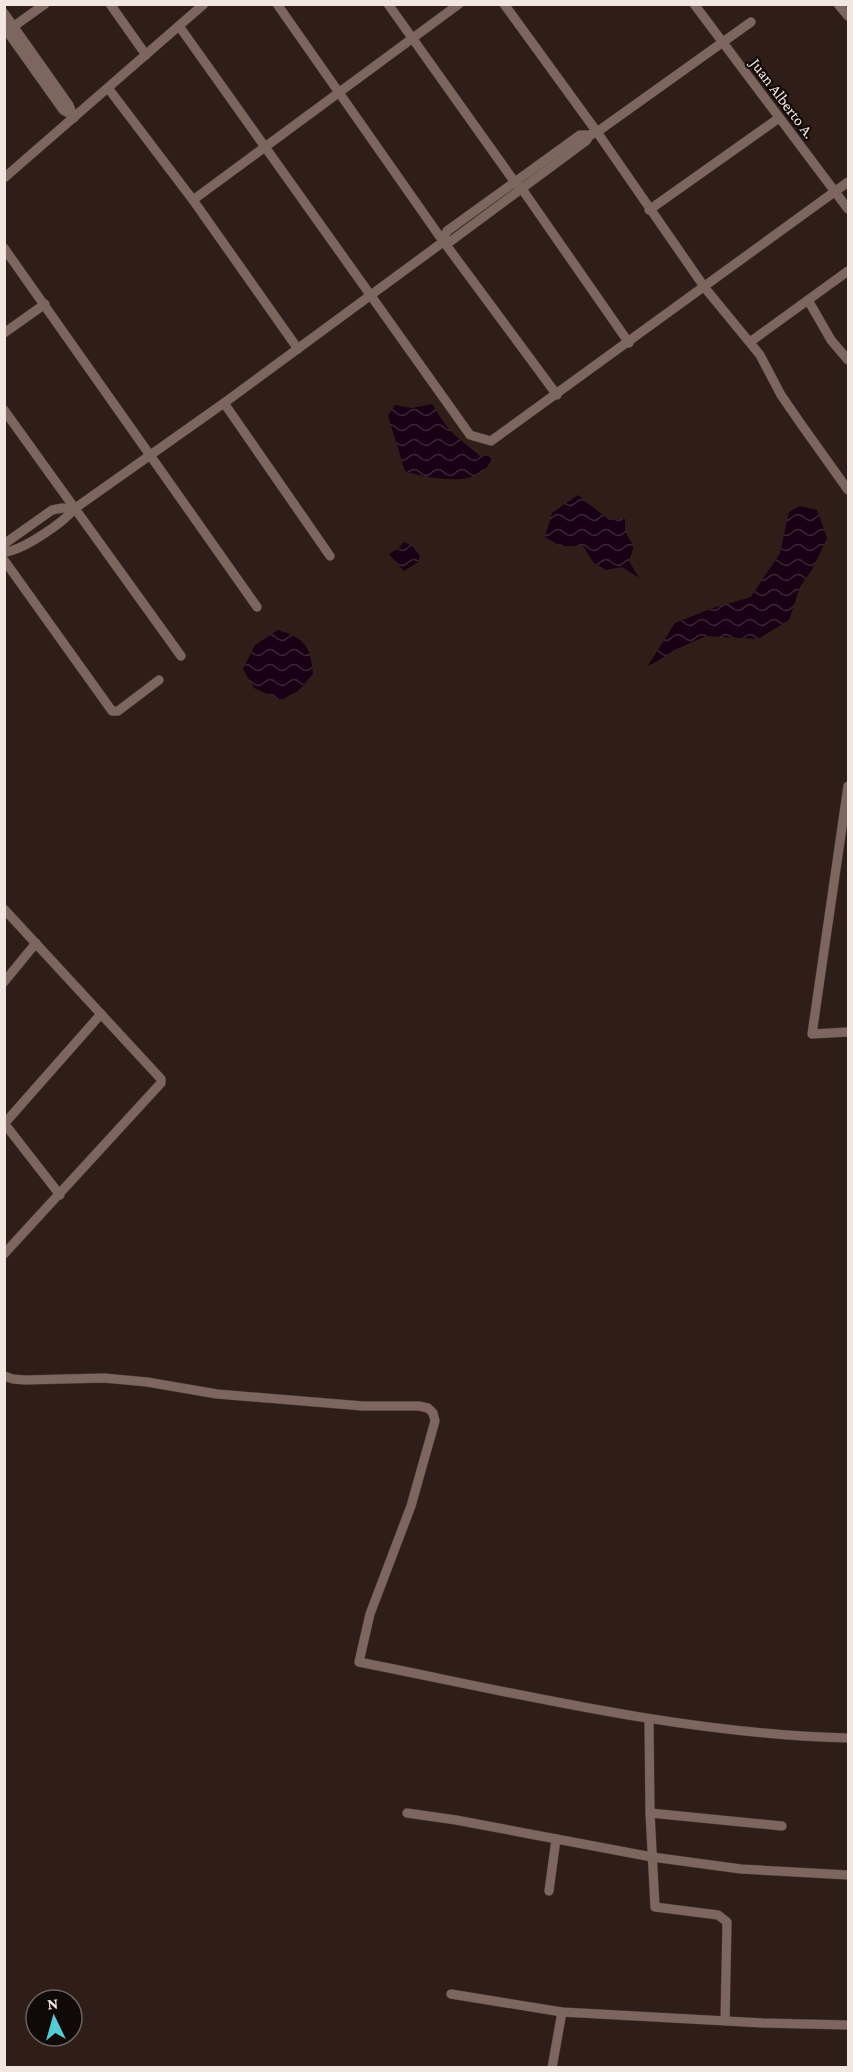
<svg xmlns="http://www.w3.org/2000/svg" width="853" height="2072" viewBox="0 0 853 2072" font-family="'Crimson Pro',serif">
<defs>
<pattern id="water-waves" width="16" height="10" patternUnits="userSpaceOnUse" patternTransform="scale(1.5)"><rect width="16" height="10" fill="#190014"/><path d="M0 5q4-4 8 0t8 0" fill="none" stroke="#3b2536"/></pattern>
</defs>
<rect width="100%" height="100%" fill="#2f1d17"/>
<g fill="url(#water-waves)">
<path d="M432 404C437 411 442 421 448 428 457 439 469 446 480 456H492C484 490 430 479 405 471L388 416 395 405 412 408Z"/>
<polygon points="578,495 609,520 625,519 625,532 634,546 629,561 639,578 622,567 606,570 593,562 583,546 560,546 545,537 552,513"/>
<polygon points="800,506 817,510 827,538 813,568 800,587 789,620 758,639 706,636 677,649 647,667 675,623 713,608 751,597 780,553 789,512"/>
<polygon points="404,542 412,546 420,556 418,562 404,571 389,554 399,548"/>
<path d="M278 630C306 639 310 646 313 674L298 691 281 700 254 688 243 669 255 645Z"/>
</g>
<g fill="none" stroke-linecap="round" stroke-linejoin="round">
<defs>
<g id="street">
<polyline points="110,4 146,55"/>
<polyline points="277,4 438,234 557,395"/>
<polyline points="388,4 514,181 522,189 629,343"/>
<polyline points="504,4 597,132 705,288 760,355 781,395 801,424 848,490"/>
<polyline points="694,4 848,209"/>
<polyline points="838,4 848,16"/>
<polyline points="4,13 69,105 74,118"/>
<polyline points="179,26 470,435 491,441 848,182"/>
<polyline points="4,27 63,110 72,115"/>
<polyline points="10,29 45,4"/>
<polyline points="108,88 193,200 298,349"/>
<polyline points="4,178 204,4"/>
<polyline points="193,200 459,4"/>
<polyline points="649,210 779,118"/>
<polyline points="443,242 447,231 580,135 590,135 597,132 751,22"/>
<polyline points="4,248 257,607"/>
<polyline points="808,300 831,340 848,360"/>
<polyline points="4,333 45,304"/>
<polyline points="750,342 848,271"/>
<polyline points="224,403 330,556"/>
<polyline points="4,410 181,656"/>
<polyline points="4,544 52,510 62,508 74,509"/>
<path d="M4 552C22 551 63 523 74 509L224 403 443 242 451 241 459 235 586 141 590 135"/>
<polyline points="4,560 112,711 118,711 159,680"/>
<polyline points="848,786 812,1034 848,1032"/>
<polyline points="4,909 161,1079 161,1083 4,1254"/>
<polyline points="4,982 36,943"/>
<polyline points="4,1123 60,1195"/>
<polyline points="4,1124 101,1014"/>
<path d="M4 1376 13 1379 25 1380 104 1378 147 1382 217 1394 363 1406H419L428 1408 433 1413 435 1421 411 1506 370 1614 359 1662C520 1694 683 1734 848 1738"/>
<polyline points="649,1719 650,1813 655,1907 718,1915 727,1922 725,2021"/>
<polyline points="407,1813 456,1820 652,1857 741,1869 848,1875"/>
<polyline points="650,1813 782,1826"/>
<polyline points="549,1891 556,1839"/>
<polyline points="451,1994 562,2012 763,2023 848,2025"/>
<polyline points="552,2068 562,2012"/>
</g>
</defs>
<use href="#street" stroke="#463834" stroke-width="10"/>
<use href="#street" stroke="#7c665e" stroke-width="9"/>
</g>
<g text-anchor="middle" stroke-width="4.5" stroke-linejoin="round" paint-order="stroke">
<g font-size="16" fill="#f2e6e1" stroke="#110907">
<text transform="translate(783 98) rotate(53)" y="6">Juan Alberto A.</text>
</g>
</g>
<rect width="853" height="2072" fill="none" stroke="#f2e6e1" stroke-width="12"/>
<g transform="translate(54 2018) rotate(355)"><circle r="28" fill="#110907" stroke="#6b615e" stroke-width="1.5"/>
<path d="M0-4.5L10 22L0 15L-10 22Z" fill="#52ccd5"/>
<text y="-9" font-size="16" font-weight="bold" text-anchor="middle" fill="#f2e6e1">N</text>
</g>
</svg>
